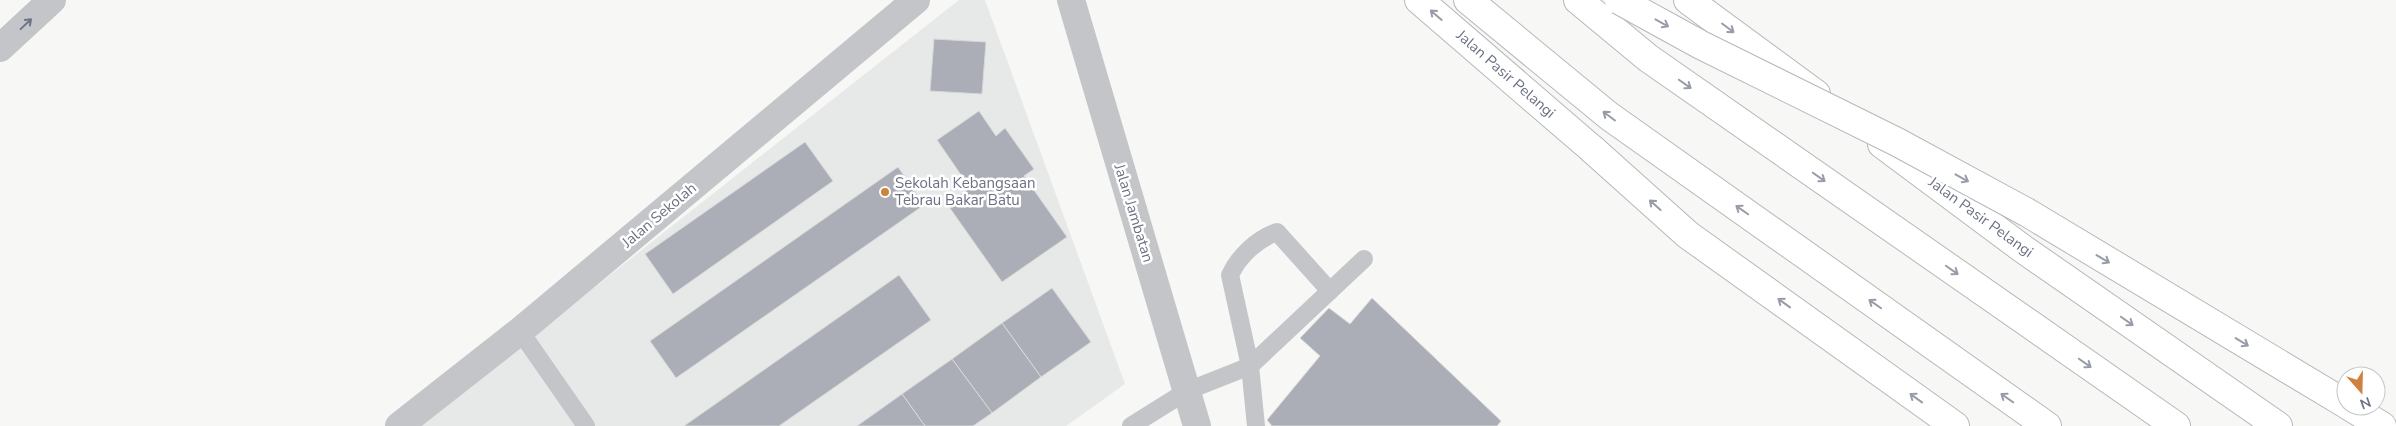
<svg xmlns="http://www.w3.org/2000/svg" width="2396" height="426" viewBox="0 0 2396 426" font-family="'Nunito Sans',sans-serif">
<rect width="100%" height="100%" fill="#f7f7f5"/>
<polygon fill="#e7e8e8" points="959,0 985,0 1125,384 1066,426 418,426"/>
<g fill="#abaeb6" stroke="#d8d9d7">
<polygon points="934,39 986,42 982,94 930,91"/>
<polygon points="979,111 996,136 1005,128 1034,169 1024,176 1067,237 1002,282 947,204 970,188 937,140"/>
<polygon points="805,142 833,181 673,294 645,254"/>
<polygon points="898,167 924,205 676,378 650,341"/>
<polygon points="899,275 931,320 779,426 684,426"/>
<polygon points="1052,288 1091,342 1041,377 1002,323"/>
<polygon points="1372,298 1501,421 1497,426 1272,426 1267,420 1320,356 1300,338 1329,308 1350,324"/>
<polygon points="1002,323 1041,377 992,413 952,359"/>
<polygon points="952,359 992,413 973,426 925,426 902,394"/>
<polygon points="902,394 925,426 857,426"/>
</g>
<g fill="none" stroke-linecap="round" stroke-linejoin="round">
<defs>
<g id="primary">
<polyline points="1419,0 1592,149"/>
<polyline points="1688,0 1816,94"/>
<polyline points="1882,144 2023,249 2278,426"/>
</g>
<g id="motorway">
<polyline points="1468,0 1609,116 2047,426"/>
<polyline points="1578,0 1648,58 2176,426"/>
<polyline points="1592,149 1688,235 1955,426"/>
<polyline points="2349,406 2382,426"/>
</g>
</defs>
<use href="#primary" stroke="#b5b7bc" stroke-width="30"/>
<use href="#motorway" stroke="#b6b8bc" stroke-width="30"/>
<g stroke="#c4c5c9" stroke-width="18">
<polyline points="520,331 586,426"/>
<polyline points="1131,426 1187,391 1250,366 1364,259"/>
<path d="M1256 426 1250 366 1230 275C1239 256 1257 239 1277 232L1330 291"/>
</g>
<polyline stroke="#c4c5c9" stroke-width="28" points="399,426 520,331 916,0"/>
<g stroke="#c4c5c9" stroke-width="28">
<polyline points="1071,0 1197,426"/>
<polyline points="0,48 52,0"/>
</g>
<use href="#primary" stroke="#fff" stroke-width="28"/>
<use href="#motorway" stroke="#fff" stroke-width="28"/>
<defs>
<polyline id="motorway-bridge" points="1619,0 1701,45 1897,142 2028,213 2346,404"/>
</defs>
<use href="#motorway-bridge" stroke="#b6b8bc" stroke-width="30" stroke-linecap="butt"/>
<use href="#motorway-bridge" stroke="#fff" stroke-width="28"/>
</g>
<defs><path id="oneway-shaft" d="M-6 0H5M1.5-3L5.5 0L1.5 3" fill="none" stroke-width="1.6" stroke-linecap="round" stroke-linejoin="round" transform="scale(1.25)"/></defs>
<g stroke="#979ca8">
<use href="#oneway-shaft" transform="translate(1436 15) rotate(-139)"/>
<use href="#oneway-shaft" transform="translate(1662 23) rotate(29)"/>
<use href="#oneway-shaft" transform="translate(1728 28) rotate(37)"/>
<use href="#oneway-shaft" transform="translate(1685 84) rotate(35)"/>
<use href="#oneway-shaft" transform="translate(1609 116) rotate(-143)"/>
<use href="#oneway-shaft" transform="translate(1819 177) rotate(35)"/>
<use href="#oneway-shaft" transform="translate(1962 178) rotate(29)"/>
<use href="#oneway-shaft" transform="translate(1655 205) rotate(-138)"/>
<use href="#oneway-shaft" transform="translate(1742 210) rotate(-145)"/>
<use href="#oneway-shaft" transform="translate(2103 259) rotate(31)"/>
<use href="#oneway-shaft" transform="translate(1952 270) rotate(35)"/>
<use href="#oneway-shaft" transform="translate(1784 303) rotate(-144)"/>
<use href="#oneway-shaft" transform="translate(1875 304) rotate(-145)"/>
<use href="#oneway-shaft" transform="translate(2127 321) rotate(35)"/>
<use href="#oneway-shaft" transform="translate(2242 342) rotate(31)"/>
<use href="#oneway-shaft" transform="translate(2085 363) rotate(35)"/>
<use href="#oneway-shaft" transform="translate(1916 398) rotate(-144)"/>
<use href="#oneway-shaft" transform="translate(2007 398) rotate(-145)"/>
</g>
<use stroke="#6e7586" href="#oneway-shaft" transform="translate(26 24) rotate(-43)"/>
<circle fill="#cd833f" stroke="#fff" stroke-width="2" cx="885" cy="192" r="5"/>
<g text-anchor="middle" stroke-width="5" stroke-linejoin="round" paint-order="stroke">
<g font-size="15" fill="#6a7182" stroke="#fff">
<text transform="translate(1506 74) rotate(41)" y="5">Jalan Pasir Pelangi</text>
<text transform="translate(1134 213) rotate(73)" y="5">Jalan Jambatan</text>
<text transform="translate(659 215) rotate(-40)" y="5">Jalan Sekolah</text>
<text transform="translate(1981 217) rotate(36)" y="5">Jalan Pasir Pelangi</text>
</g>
<g font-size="15" fill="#6a7182" stroke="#fff" text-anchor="start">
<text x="895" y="188">Sekolah Kebangsaan<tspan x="895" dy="17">Tebrau Bakar Batu</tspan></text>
</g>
</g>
<g transform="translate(2361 391) rotate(160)"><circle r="24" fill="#ffffff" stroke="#c3c6cd"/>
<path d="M0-4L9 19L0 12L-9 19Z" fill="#cd833f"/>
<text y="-8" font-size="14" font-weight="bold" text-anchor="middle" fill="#6a7182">N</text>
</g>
</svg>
